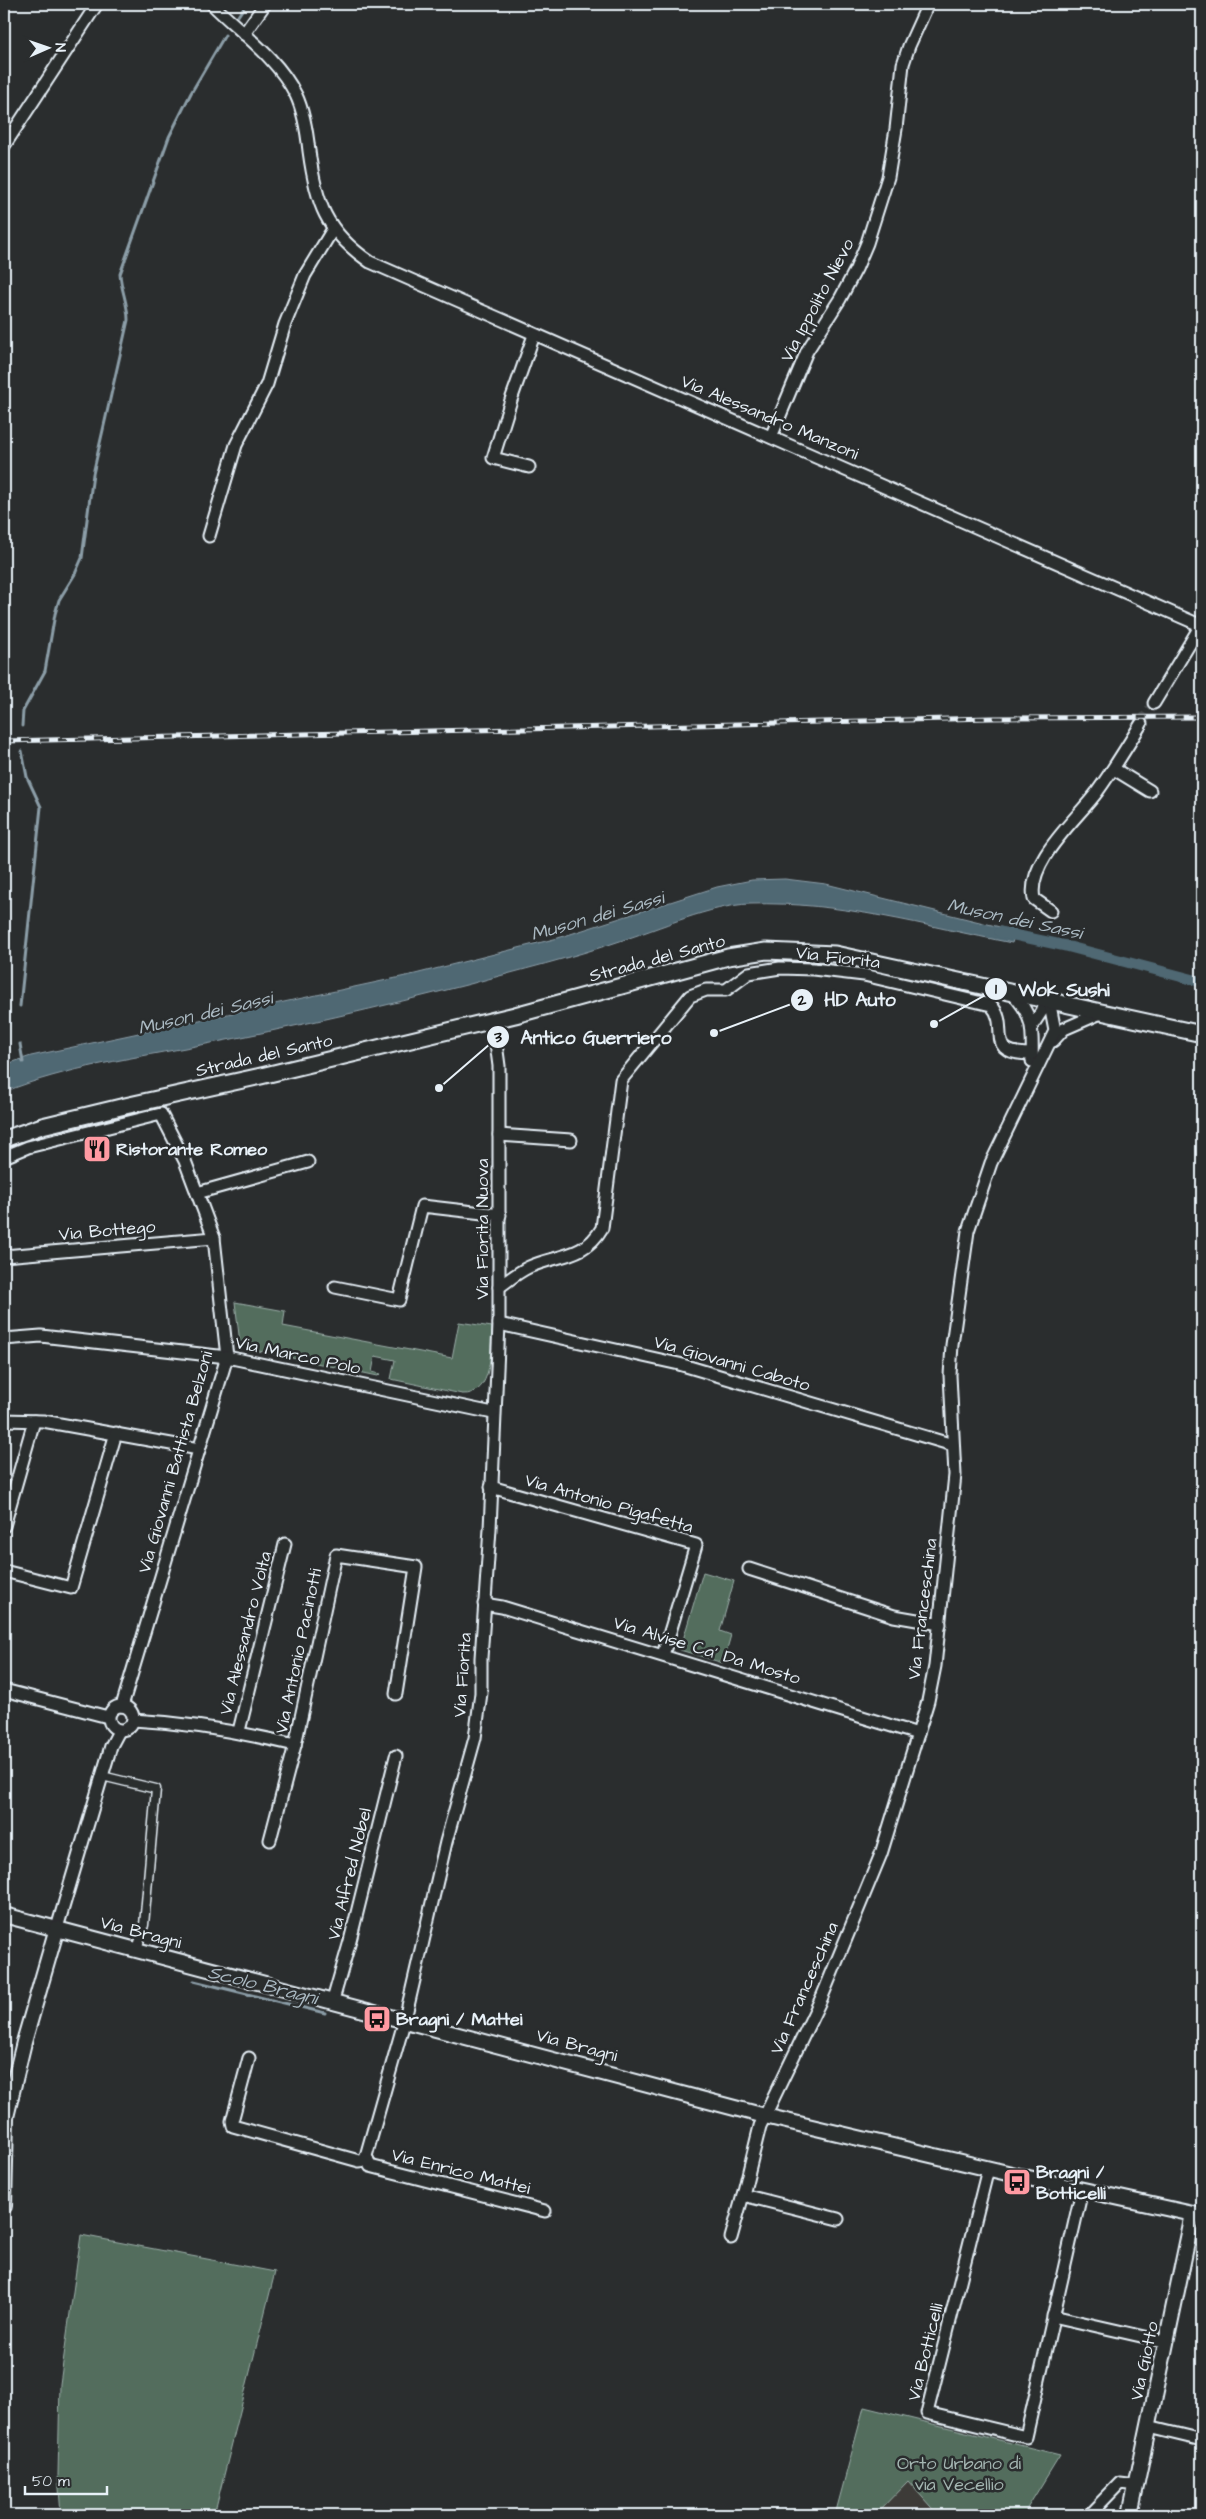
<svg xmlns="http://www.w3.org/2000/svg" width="1206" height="2519" viewBox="0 0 1206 2519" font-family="'Architects Daughter',sans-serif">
<rect width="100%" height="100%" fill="#2a2d2e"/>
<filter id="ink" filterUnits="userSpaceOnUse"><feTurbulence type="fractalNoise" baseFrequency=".02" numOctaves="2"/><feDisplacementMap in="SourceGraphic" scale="10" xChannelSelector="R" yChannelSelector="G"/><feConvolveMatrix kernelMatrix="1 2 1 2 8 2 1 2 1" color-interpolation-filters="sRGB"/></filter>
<g filter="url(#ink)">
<polygon fill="#3d3a39" points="908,2481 938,2515 875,2515"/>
<g fill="#526d5d" stroke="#9dafaa">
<path d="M235 1302 285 1311 283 1326 452 1358 459 1322 492 1327C490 1349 494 1396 462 1394L391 1379 395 1360 375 1356 372 1372 380 1374 378 1376 254 1350 240 1343Z"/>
<polygon points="703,1572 734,1581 720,1631 731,1635 723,1663 680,1650"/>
<polygon points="81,2235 275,2272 214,2515 61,2515 58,2475 60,2384"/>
<polygon points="864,2407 1060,2455 1023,2515 938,2515 908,2481 875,2515 835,2515"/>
</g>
<path fill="#4f6773" stroke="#8c9ea8" d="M785 879 826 884 1016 931 1012 943C925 926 839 901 750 904 711 905 658 929 620 941 571 958 520 970 470 984 381 1007 291 1028 201 1045 134 1058 67 1067 4 1092V1065L31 1056 415 974 558 938 717 887 752 880Z"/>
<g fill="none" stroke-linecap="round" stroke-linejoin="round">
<g stroke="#8c9ea8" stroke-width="3">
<polyline points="238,16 246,4"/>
<path d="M22 726 23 711 45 671 55 614 59 600 75 574 82 558 93 474 128 320C128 303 121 290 120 274L169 137 191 93 225 35"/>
<polyline points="20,1006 41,807 27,777 22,751"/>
<polyline points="20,1044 23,1062"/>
<polyline points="194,1981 325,2013"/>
</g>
<polyline stroke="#4f6773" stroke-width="11" points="1000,932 1066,946 1202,982"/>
<polyline stroke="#464a4c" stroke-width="11" stroke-dasharray="11 5.5" stroke-linecap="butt" points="1141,724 1154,703"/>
<defs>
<polyline id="pedestrian" points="102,1776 156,1789 144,1925 137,1950"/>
<g id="minor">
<path d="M212 4C241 33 277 57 296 95 304 112 307 132 309 151 316 203 325 231 370 262L1202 626"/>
<polyline points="244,34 265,4"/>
<polyline points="4,146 97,4"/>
<polyline points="771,437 807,351 840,299 856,269 867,243 888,177 896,129 903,64 909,46 928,4"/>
<polyline points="529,467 493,458 511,400 534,335"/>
<polyline points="209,536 236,445 267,384 285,324 305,275 333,229"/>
<polyline points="1154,703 1201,625"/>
<polyline points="1114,769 1150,791"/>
<path d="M1051 911 1034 899C1026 862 1077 819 1097 792 1113 770 1127 747 1141 724"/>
<path d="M1011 992C1034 1015 1033 1030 1032 1061"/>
<polyline points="493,1021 499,1066 499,1324 490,1529 481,1658 481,1693 475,1738 446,1842 405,2019 366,2156 370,2166 545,2211"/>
<polyline points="1032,1026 1049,1000"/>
<polyline points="1053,1041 1064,1029 1103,1012"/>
<polyline points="499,1135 571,1140"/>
<polyline points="4,1157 28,1147 161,1114 185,1161 214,1238 227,1357 122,1706"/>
<polyline points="197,1193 308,1162"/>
<polyline points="4,1256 214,1238"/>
<polyline points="335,1287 399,1300 422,1206 500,1215"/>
<path d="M499 1287C509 1280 518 1272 529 1267 558 1254 584 1259 602 1228L621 1080 690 996 706 990H726L749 973 780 968 813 969 864 975 991 1005C1012 1027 981 1054 1032 1054"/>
<polyline points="499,1324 679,1364 953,1445"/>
<polyline points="4,1339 41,1336 227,1357 493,1413"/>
<polyline points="4,1420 43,1421 199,1449"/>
<polyline points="491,1487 696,1545 663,1655"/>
<polyline points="4,1526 34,1421"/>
<polyline points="749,1569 894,1616 940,1624"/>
<polyline points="4,1571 71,1588 116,1433"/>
<polyline points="484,1604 502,1607 918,1734"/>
<polyline points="4,1690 108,1717"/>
<circle cx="121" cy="1718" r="12"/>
<path d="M133 1720C188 1723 241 1732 295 1745"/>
<polyline points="239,1731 285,1544"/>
<polyline points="270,1840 295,1745 336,1555 416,1567 396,1694"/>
<polyline points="57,1928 111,1746 119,1731"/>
<polyline points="333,2000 350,1941 396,1756"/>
<polyline points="249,2058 232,2121 233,2126 359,2161 368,2160"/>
<polyline points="988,2169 927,2413 1026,2437 1082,2190"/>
<polyline points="838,2219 743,2195 760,2126 822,1997 881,1854 928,1701 935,1666 955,1475 950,1375 952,1345 968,1231 991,1163 1055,1031 1049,1000"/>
<polyline points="731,2238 743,2195"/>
<polyline points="1053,2316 1167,2342"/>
<polyline points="1148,2427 1202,2440"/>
<polyline points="1089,2515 1120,2483 1137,2485"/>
</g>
<g id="tertiary">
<polyline points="4,1915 765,2116 1024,2177 1202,2216"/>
<polyline points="4,2206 6,2117 24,2042 57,1928"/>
<polyline points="1130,2515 1193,2214"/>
</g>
<polyline id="secondary" points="4,1139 42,1126 125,1106 261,1076 515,1015 728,957 766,951 835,954 1202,1034"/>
</defs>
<use href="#pedestrian" stroke="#e8f1f8" stroke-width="11"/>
<use href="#minor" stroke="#e8f1f8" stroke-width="15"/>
<use href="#tertiary" stroke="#e8f1f8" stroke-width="18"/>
<use href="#secondary" stroke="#e8f1f8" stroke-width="19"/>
<use href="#pedestrian" stroke="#2a2d2e" stroke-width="8"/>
<use href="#minor" stroke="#2a2d2e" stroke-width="11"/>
<use href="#tertiary" stroke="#2a2d2e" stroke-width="14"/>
<use href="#secondary" stroke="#2a2d2e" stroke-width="15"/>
<defs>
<polyline id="rail" points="4,741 991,718 1202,717"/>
</defs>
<use href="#rail" stroke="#e8f1f8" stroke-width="5"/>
<use href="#rail" stroke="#2a2d2e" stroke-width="3" stroke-dasharray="9" stroke-linecap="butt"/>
</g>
</g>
<defs>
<symbol id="restaurant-square" viewBox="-11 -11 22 22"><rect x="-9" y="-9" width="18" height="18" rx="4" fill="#ff9aa2" stroke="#2a2d2e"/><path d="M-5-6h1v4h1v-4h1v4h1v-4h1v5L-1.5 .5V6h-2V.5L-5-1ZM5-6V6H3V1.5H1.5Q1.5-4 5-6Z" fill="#111"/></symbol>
<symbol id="bus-square" viewBox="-11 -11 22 22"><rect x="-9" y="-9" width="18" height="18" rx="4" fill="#ff9aa2" stroke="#2a2d2e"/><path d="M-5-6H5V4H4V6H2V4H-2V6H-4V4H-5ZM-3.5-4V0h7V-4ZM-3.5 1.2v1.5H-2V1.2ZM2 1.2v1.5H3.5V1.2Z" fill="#111"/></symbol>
</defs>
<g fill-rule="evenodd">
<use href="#restaurant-square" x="81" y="1133" width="32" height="32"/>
<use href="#bus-square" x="361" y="2003" width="32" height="32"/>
<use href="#bus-square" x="1001" y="2166" width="32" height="32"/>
</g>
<g text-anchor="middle" stroke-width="5" stroke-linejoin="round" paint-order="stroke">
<g font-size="18" fill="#e8f1f8" stroke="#2a2d2e">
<text transform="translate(817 300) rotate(-62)" y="6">Via Ippolito Nievo</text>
<text transform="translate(770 417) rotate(23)" y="6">Via Alessandro Manzoni</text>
<text transform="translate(838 957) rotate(7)" y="6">Via Fiorita</text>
<text transform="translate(657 958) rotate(-15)" y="6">Strada del Santo</text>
<text transform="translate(264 1055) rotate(-13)" y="6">Strada del Santo</text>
<text transform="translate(482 1229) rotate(-90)" y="6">Via Fiorita Nuova</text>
<text transform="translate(107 1230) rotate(-5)" y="6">Via Bottego</text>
<text transform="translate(298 1355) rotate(12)" y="6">Via Marco Polo</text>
<text transform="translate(732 1363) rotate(16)" y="6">Via Giovanni Caboto</text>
<text transform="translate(175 1462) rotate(-74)" y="6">Via Giovanni Battista Belzoni</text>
<text transform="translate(609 1503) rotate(16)" y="6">Via Antonio Pigafetta</text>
<text transform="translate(922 1609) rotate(-83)" y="6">Via Franceschina</text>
<text transform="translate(245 1633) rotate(-76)" y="6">Via Alessandro Volta</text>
<text transform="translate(707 1650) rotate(17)" y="6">Via Alvise Ca' Da Mosto</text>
<text transform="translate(298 1651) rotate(-78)" y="6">Via Antonio Pacinotti</text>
<text transform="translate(462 1675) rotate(-86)" y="6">Via Fiorita</text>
<text transform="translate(349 1874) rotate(-76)" y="6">Via Alfred Nobel</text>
<text transform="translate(141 1932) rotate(15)" y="6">Via Bragni</text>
<text transform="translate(804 1988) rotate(-66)" y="6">Via Franceschina</text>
<text transform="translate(577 2045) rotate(15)" y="6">Via Bragni</text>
<text transform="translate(461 2171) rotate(14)" y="6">Via Enrico Mattei</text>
<text transform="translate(925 2352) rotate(-76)" y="6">Via Botticelli</text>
<text transform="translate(1144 2361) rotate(-78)" y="6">Via Giotto</text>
</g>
<g font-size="18" font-weight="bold" fill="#e8f1f8" stroke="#2a2d2e" text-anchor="start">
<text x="116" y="1155">Ristorante Romeo</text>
<text x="396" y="2025">Bragni / Mattei</text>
<text x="1036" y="2178">Bragni /<tspan x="1036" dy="21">Botticelli</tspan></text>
</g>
<g font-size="18" fill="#a4b6b2" stroke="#2a2d2e">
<text x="959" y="2469">Orto Urbano di<tspan x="959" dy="21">via Vecellio</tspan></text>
</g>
<g font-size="19" font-style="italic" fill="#abbac3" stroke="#2a2d2e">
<text transform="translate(597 915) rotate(-16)" y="7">Muson dei Sassi</text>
<text transform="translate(1015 918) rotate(12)" y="7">Muson dei Sassi</text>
<text transform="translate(205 1012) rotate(-13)" y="7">Muson dei Sassi</text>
<text transform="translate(263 1984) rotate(14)" y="7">Scolo Bragni</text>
</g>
</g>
<path fill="none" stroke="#e8f1f8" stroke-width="2" d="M934 1024L996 989M714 1033L802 1000M439 1088L498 1037"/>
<g fill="#e8f1f8" stroke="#2a2d2e" stroke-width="2">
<circle cx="934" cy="1024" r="5"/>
<circle cx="714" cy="1033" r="5"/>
<circle cx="439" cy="1088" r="5"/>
<circle cx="996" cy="989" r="12"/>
<circle cx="802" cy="1000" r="12"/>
<circle cx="498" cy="1037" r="12"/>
</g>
<g font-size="15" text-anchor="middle" font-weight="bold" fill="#111">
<text x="996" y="994">1</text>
<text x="802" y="1005">2</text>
<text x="498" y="1042">3</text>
</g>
<g font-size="19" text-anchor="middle" font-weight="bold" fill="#e8f1f8" stroke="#2a2d2e" stroke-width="5" stroke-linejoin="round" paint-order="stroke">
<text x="1064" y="996">Wok Sushi</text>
<text x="860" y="1006">HD Auto</text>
<text x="596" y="1044">Antico Guerriero</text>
</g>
<rect width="1206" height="2519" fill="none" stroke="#2a2d2e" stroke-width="20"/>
<rect x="10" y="10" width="1186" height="2499" fill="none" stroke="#e8f1f8" stroke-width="2" filter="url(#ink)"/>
<g transform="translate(48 48) rotate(88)" stroke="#2a2d2e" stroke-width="4" paint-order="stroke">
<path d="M0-4L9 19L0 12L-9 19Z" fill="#e8f1f8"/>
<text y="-8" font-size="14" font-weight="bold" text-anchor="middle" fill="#e8f1f8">N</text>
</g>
<path d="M25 2486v8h82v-8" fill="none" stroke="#e8f1f8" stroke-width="2.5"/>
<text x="32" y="2486" font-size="15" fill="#e8f1f8" stroke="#2a2d2e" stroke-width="4" paint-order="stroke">50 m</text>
</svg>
